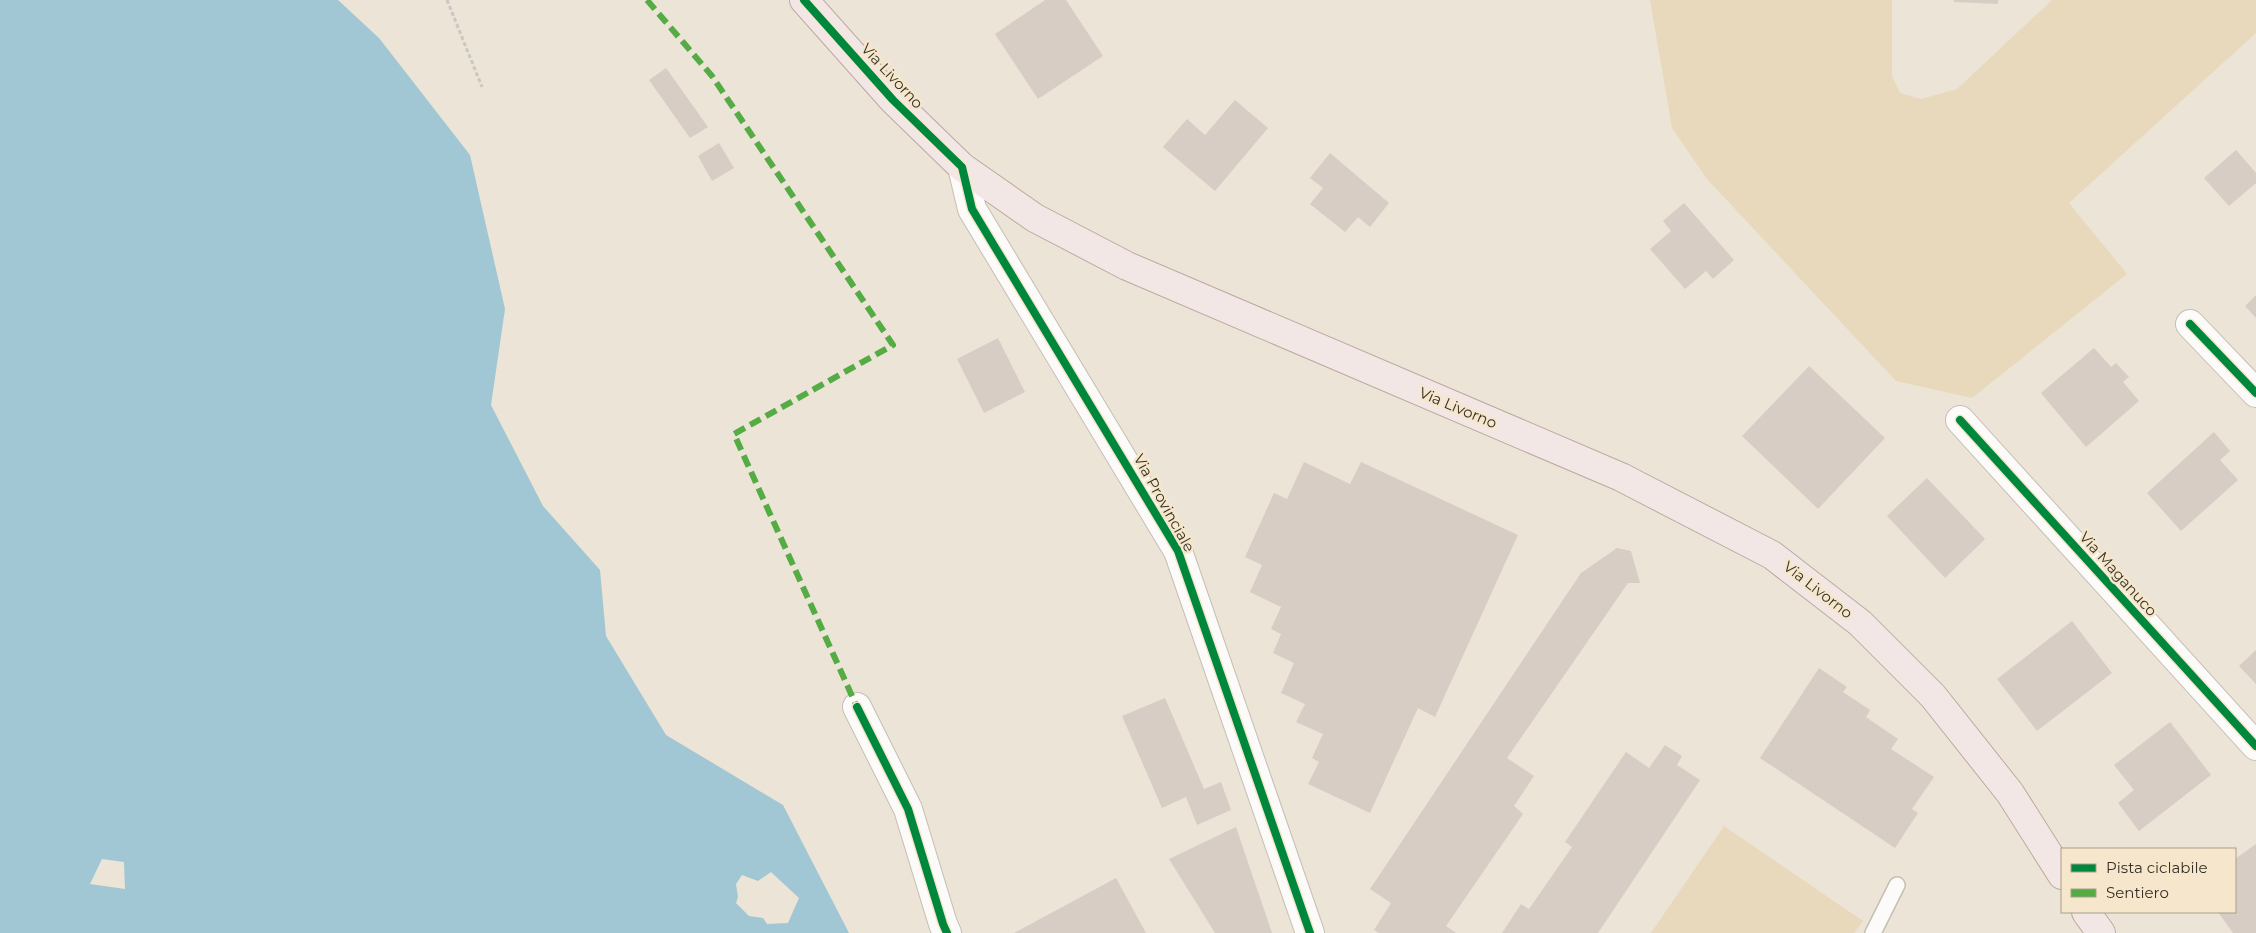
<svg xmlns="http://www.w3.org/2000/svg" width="2256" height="933" viewBox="0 0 2256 933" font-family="Montserrat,sans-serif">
<rect width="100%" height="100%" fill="#ece4d6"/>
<g fill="#e8d9bd">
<polygon points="1650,0 1892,0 1892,76 1900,93 1921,99 1957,89 2052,0 2256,0 2256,33 2069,203 2127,274 1972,398 1896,381 1707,179 1672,128"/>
<polygon points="1724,826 1863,921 1854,933 1651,933"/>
</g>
<path fill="#a0c7d3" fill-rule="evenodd" d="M0 0H338L379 38 470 155 505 309 491 405 543 506 600 570 606 636 666 735 783 805 849 933H0ZM102 859 124 862 125 889 90 884ZM771 872 799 898 788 923 767 924 763 918 749 916 736 903 738 897 736 884 742 875 758 881Z"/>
<g fill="#d7cdc5">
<polygon points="1045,0 1066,0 1103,56 1038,99 995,34"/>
<polygon points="1954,0 1998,0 1998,4 1954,2"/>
<polygon points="666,68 708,127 690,138 649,80"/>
<polygon points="1235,100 1268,128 1215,191 1163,147 1187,119 1205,135"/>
<polygon points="719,143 734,168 712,181 698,156"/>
<polygon points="2236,150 2256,173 2256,183 2229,206 2204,178"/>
<polygon points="1330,153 1389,203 1370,227 1358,217 1345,232 1310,204 1323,188 1310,178"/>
<polygon points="1684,203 1734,260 1713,279 1706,271 1685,289 1650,249 1671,231 1663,221"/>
<polygon points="2256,295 2256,318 2245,306"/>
<polygon points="998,338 1025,392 984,413 957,359"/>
<polygon points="2094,348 2111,367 2116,363 2129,377 2123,382 2139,401 2086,447 2041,393"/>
<polygon points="1809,366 1885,438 1818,509 1742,436"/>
<polygon points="2214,432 2230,451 2220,460 2238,480 2181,531 2147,493"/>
<polygon points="1304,462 1350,484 1361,462 1518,535 1435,717 1418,708 1370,813 1308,784 1319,762 1312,758 1323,734 1296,722 1305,704 1281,693 1294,663 1273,653 1281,634 1271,629 1281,607 1250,592 1262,565 1245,557 1274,493 1287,499"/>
<polygon points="1927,478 1985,539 1945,578 1887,516"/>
<polygon points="1617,548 1631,551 1640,583 1628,583 1507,758 1534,776 1514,806 1523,814 1446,926 1456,933 1379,933 1374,930 1391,903 1370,889 1581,573"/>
<polygon points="2072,621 2112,673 2037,731 1997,679"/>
<polygon points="2256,650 2256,684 2239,666"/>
<polygon points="1819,668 1847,687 1843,692 1870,710 1866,717 1898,739 1891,749 1934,777 1912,809 1918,813 1895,848 1760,758"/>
<polygon points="1165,698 1204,789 1221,782 1231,810 1197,825 1186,797 1162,808 1122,716"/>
<polygon points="2170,722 2211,775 2139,831 2118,803 2134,790 2114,765"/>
<polygon points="1665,745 1682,756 1677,765 1700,780 1598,933 1502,933 1521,904 1529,909 1572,847 1565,842 1626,752 1649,768"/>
<polygon points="1236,827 1272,933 1215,933 1169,859"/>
<polygon points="2256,844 2256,933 2233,933 2218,912 2235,912 2235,859"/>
<polygon points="1116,878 1146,933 1014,933"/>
</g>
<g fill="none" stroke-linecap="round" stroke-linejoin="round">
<defs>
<polyline id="service" points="1873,933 1897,885"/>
<g id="minor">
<polyline points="962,167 972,209 1178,551 1310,933"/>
<polyline points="2190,324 2256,393"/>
<polyline points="1960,420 2256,746"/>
<polyline points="857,707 908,809 943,924 947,933"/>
</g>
<g id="primary">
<polyline points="804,0 893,100 962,167 1035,218 1127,266 1621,477 1772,555 1860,623 1933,696 2010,793 2062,875"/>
<polyline points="2086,912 2101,933"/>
</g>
</defs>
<use href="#service" stroke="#c5bfb3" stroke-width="18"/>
<use href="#minor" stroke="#c5bfb3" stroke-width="30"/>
<use href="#primary" stroke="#bea8a2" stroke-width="30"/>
<polyline stroke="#cac8c2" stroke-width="3" stroke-dasharray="4 2.5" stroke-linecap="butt" points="447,0 482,87"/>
<use href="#service" stroke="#fcfbf9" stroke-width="15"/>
<use href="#minor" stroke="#fcfbf9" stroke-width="28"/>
<use href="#primary" stroke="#f2e7e5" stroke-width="28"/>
<polyline stroke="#55ab44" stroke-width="6" stroke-dasharray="12 6" stroke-linecap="butt" points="647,0 712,76 893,345 734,434 857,707"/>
<defs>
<g id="cycleway">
<polyline points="804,0 893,100 962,167 972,209 1178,551 1310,933"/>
<polyline points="2190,324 2256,393"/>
<polyline points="1960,420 2256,746"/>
<polyline points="857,707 908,809 943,924 947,933"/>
</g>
</defs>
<use href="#cycleway" stroke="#f6e7cc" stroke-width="11"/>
<use href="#cycleway" stroke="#00873e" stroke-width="8"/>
</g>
<g text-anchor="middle" stroke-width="5" stroke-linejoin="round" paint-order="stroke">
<g font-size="15" fill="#363126" stroke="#f6e7cc">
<text transform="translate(892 76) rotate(47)" y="5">Via Livorno</text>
<text transform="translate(1458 408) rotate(23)" y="5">Via Livorno</text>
<text transform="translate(1164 503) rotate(61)" y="5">Via Provinciale</text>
<text transform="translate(2118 574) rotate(48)" y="5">Via Maganuco</text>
<text transform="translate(1818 590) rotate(38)" y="5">Via Livorno</text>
</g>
</g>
<rect x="2061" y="848" width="175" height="65" fill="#f6e7cc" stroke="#a99e8a"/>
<rect x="2071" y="864" width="25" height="8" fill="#00873e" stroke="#a99e8a"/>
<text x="2106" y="873" font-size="15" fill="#363126">Pista ciclabile</text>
<rect x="2071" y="889" width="25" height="8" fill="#55ab44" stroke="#a99e8a"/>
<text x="2106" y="898" font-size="15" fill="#363126">Sentiero</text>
</svg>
